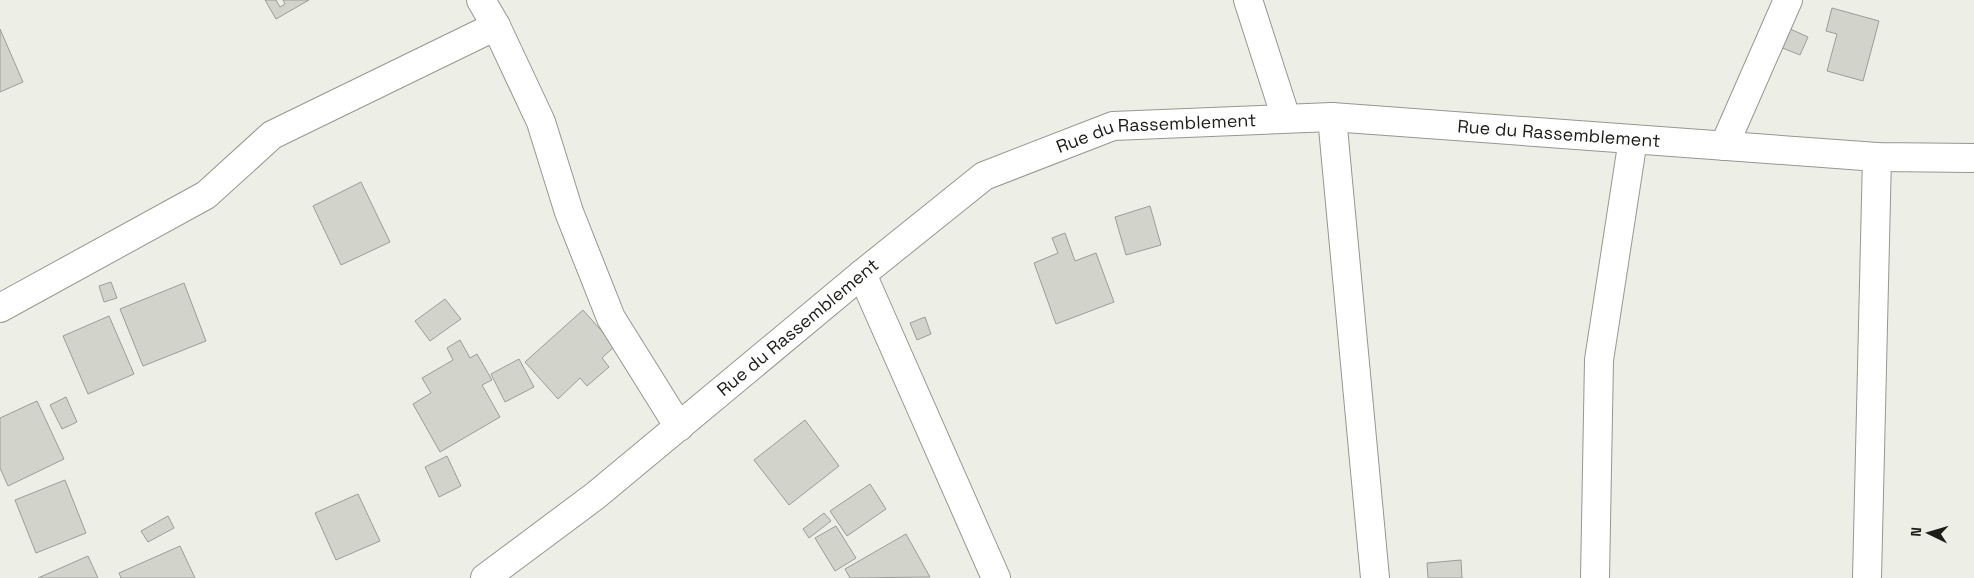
<svg xmlns="http://www.w3.org/2000/svg" width="1974" height="578" viewBox="0 0 1974 578" font-family="'Space Grotesk',sans-serif">
<rect width="100%" height="100%" fill="#edeee6"/>
<g fill="#d2d3cb" stroke="#9c9d96">
<polygon points="265,0 276,0 280,7 285,4 283,0 309,0 276,19"/>
<polygon points="1832,8 1879,21 1863,81 1827,71 1837,34 1826,31"/>
<polygon points="1788,28 1808,37 1800,55 1780,47"/>
<polygon points="0,29 23,82 0,92"/>
<polygon points="361,182 390,242 341,265 313,206"/>
<polygon points="1150,206 1161,245 1126,255 1115,217"/>
<polygon points="1065,233 1075,261 1096,253 1114,302 1056,324 1034,263 1058,253 1052,238"/>
<polygon points="111,282 117,298 104,302 99,286"/>
<polygon points="184,283 206,341 143,366 120,309"/>
<polygon points="445,299 461,319 430,341 415,321"/>
<polygon points="583,310 615,346 602,358 609,367 587,386 580,378 558,399 525,362"/>
<polygon points="109,316 134,374 88,394 63,336"/>
<polygon points="925,317 931,334 917,340 910,323"/>
<polygon points="460,340 470,358 477,354 492,380 482,385 500,417 440,452 413,404 431,393 422,378 453,360 447,348"/>
<polygon points="519,359 534,387 505,402 491,374"/>
<polygon points="66,397 77,422 62,429 50,405"/>
<polygon points="37,401 64,459 8,486 0,468 0,418"/>
<polygon points="805,420 839,466 789,505 754,460"/>
<polygon points="447,456 461,486 439,497 425,467"/>
<polygon points="65,480 86,533 36,553 15,500"/>
<polygon points="870,484 886,509 847,536 830,511"/>
<polygon points="358,494 380,541 336,560 315,513"/>
<polygon points="824,513 831,521 809,538 803,529"/>
<polygon points="168,516 174,528 148,542 141,531"/>
<polygon points="836,526 856,558 835,571 815,538"/>
<polygon points="906,534 930,577 850,578 845,569"/>
<polygon points="180,546 195,578 121,578 119,573"/>
<polygon points="88,556 98,578 38,578"/>
<polygon points="1461,560 1462,578 1428,578 1427,563"/>
</g>
<g fill="none" stroke-linecap="round" stroke-linejoin="round">
<defs>
<g id="minor">
<polyline points="481,0 496,26 541,122 569,212 611,318 679,427"/>
<polyline points="1248,0 1286,118"/>
<polyline points="1332,117 1375,578"/>
<polyline points="1724,146 1788,0"/>
<polyline points="862,274 996,578"/>
<polyline points="0,308 206,195 272,135 496,26"/>
<path id="s1" d="M485 578 595 496 862 274 984 176 1113 126 1332 117 1877 157 1974 158"/>
<polyline points="1595,578 1599,360 1633,139"/>
<polyline points="1867,578 1877,157"/>
</g>
</defs>
<use href="#minor" stroke="#969790" stroke-width="30"/>
<use href="#minor" stroke="#fff" stroke-width="28"/>
</g>
<g text-anchor="middle" stroke-width="4.5" stroke-linejoin="round" paint-order="stroke">
<g font-size="18" fill="#1c1c19" stroke="#edeee6">
<text dy="6" stroke="none"><textPath href="#s1" startOffset="1226">Rue du Rassemblement</textPath></text>
<text dy="6" stroke="none"><textPath href="#s1" startOffset="821">Rue du Rassemblement</textPath></text>
<text dy="6" stroke="none"><textPath href="#s1" startOffset="401">Rue du Rassemblement</textPath></text>
</g>
</g>
<g transform="translate(1929 533) rotate(275)" stroke="#edeee6" stroke-width="4" paint-order="stroke">
<path d="M0-4L9 19L0 12L-9 19Z" fill="#1c1c19"/>
<text y="-8" font-size="14" font-weight="bold" text-anchor="middle" fill="#1c1c19">N</text>
</g>
</svg>
